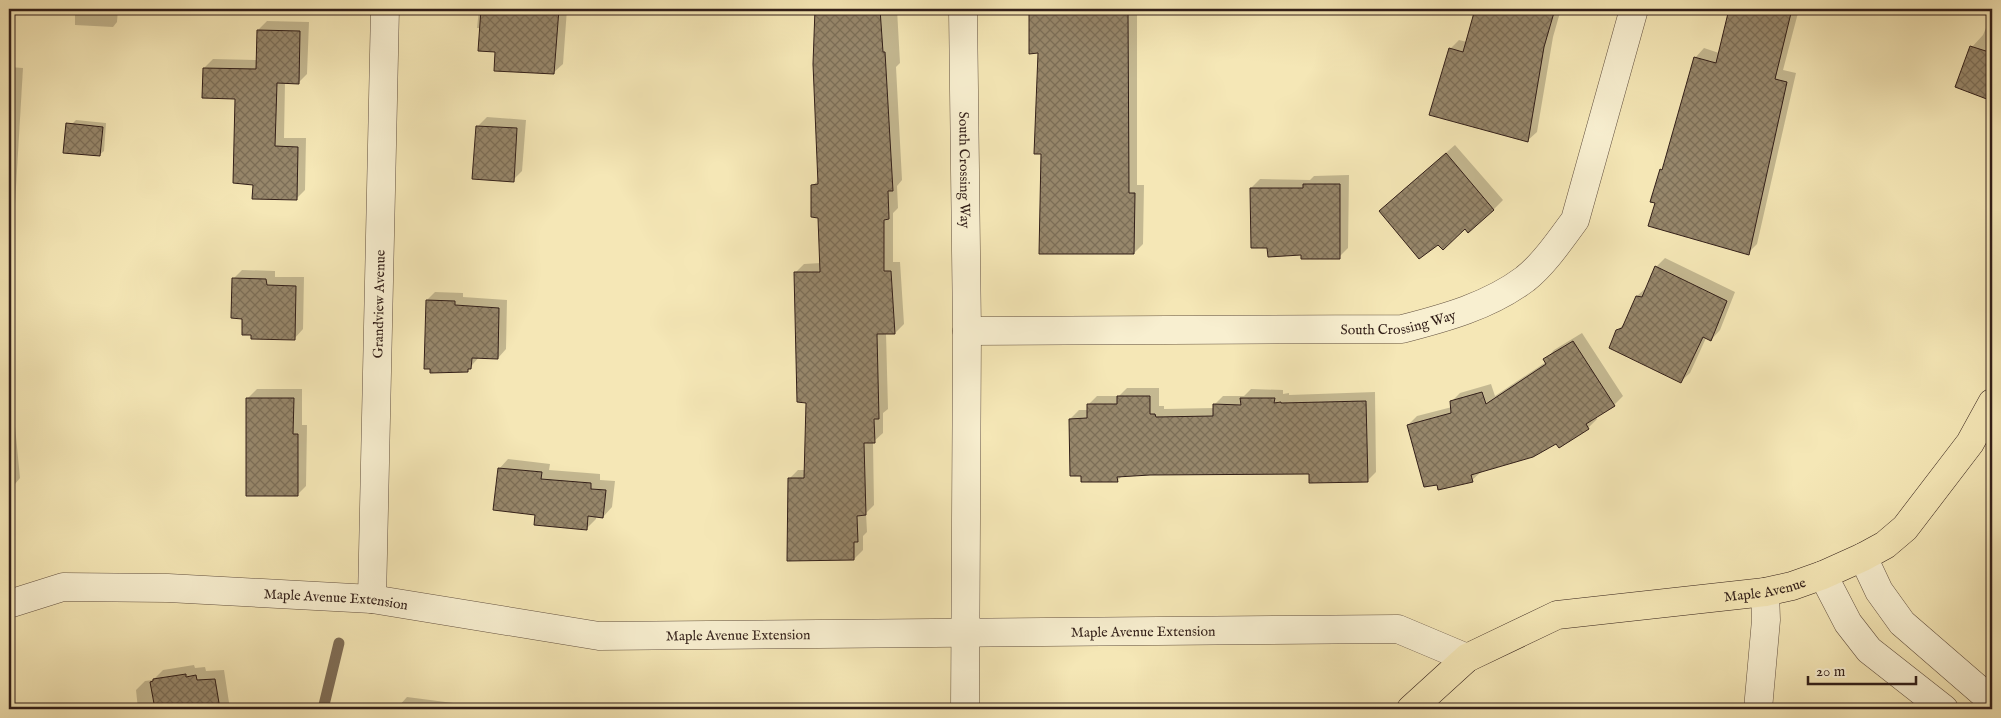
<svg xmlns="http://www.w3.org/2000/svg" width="2001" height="718" viewBox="0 0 2001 718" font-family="'IM FELL English',serif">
<defs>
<pattern id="building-cross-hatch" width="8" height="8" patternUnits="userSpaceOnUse" patternTransform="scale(1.25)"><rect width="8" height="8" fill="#97876b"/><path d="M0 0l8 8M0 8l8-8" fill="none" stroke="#7c6e57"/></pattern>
</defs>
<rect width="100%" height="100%" fill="#f5e7b6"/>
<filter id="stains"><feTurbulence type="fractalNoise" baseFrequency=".004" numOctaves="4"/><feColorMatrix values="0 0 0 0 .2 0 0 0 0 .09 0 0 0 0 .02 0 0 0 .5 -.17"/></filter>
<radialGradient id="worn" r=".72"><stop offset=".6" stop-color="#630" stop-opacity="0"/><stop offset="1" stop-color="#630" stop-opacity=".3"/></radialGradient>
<g fill="#0003">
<polygon points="75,9 118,9 117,22 113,27 75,25"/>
<polygon points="479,9 567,9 563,64 553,73 496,51 481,28 477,28"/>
<polygon points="816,9 897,9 900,63 896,67 902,180 897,186 898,208 893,213 893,262 900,262 904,324 895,333 886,333 888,409 883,413 883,433 873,442 874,505 866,513 867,532 863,536 863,550 854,559 789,479 798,470 806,470 807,402 795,273 804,264 821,263 819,217 813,186 819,179 815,64"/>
<polygon points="1030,9 1137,9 1137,185 1144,185 1143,244 1134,253 1042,152 1039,52 1030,53"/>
<polygon points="1476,9 1561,9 1553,37 1537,132 1527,141 1450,49 1459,40 1467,42"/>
<polygon points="1731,9 1799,9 1783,70 1796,73 1757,244 1748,253 1657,202 1661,170 1665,165 1695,58 1704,48 1719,53"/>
<polygon points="1992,18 1992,100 1956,86 1972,47 1983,35 1988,23"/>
<polygon points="267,21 309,22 307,74 298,83 285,82 284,138 306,138 305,190 296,199 254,184 236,98 204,68 213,59 258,60 258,30"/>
<polygon points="9,67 23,68 12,255 9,258"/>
<polygon points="487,117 526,120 522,171 513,180 478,126"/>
<polygon points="76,120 106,123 104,151 99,155 72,124"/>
<polygon points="1455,145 1503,200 1494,209 1468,231 1466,227 1389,202"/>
<polygon points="1349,175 1348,248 1339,257 1302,254 1268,247 1251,188 1260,179 1310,180 1314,176"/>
<polygon points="1665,258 1735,292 1720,330 1711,340 1706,338 1690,373 1680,382 1617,331 1625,323 1637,296 1647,287 1656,267"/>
<polygon points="242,270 275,271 275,277 304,277 303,329 294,339 252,334 243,317 233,279"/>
<polygon points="435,292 463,293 463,297 507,300 506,349 498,358 479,357 467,371 427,300"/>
<polygon points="9,328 14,329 15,381 11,385 20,478 15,484 15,522 9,529"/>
<polygon points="1582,333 1623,396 1614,405 1596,416 1597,419 1588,428 1559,446 1556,442 1482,471 1472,480 1408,425 1417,416 1452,407 1451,402 1460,393 1491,384 1495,396 1546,362 1545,360 1554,350"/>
<polygon points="1127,388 1159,388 1159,406 1164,406 1164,409 1214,408 1214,405 1223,396 1244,396 1251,389 1283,390 1283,394 1289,393 1289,395 1375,392 1376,472 1367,481 1310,473 1150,473 1123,475 1117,481 1070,419 1079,410 1088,410 1088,405 1097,396 1119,396"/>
<polygon points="257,389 302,389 302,425 307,425 306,486 297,495 248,398"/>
<polygon points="508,459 550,464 549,470 600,474 600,480 615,481 612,507 603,517 596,516 596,519 586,529 537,514 499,469"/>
<polygon points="194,665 195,668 205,667 206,671 224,670 230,709 138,709 136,690 145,681 153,680 163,670"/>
<polygon points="407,697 499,709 397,709 398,707"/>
<polygon points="1540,704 1547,709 1534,709"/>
</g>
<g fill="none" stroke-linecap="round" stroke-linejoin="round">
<polyline stroke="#7f6e57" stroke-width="11" points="323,709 339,643"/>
</g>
<g fill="url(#building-cross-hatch)" stroke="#321f19">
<polygon points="481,9 559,9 554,74 494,71 495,52 478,51"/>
<polygon points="815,9 880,9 883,52 885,52 893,191 888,191 889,219 884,220 884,271 891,271 895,334 877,334 879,419 874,419 875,443 864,443 866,515 857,516 858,542 854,542 854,560 787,561 788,478 804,478 806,403 797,402 794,272 820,272 818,218 811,217 811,185 818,184 813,64"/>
<polygon points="1029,9 1128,9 1129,193 1135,193 1134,254 1039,254 1041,154 1034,154 1038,53 1029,54"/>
<polygon points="1475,9 1555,9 1544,47 1528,142 1429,115 1449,48 1463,52"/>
<polygon points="1729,9 1792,9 1775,79 1787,82 1749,255 1648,226 1655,203 1650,202 1660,169 1662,170 1694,57 1716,63"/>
<polygon points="257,30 300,31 299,84 277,83 275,146 298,147 297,200 252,199 253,185 233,183 235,99 202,98 203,68 256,69"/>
<polygon points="1970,46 1992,53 1992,101 1955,87"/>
<polygon points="66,123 103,127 100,156 63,153"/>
<polygon points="476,126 517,128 514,182 472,179"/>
<polygon points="1446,153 1494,210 1468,233 1465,229 1443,250 1438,245 1419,259 1379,211"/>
<polygon points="1303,184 1340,184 1340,259 1301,259 1301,255 1268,257 1267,248 1251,248 1250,188 1303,188"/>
<polygon points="1655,266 1727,301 1711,341 1703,337 1681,383 1609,348 1616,330 1622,328 1636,296 1642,297"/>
<polygon points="232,278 266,279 267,285 296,286 295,340 251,339 251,335 242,335 242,319 231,318"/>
<polygon points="426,300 455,301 455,305 499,308 498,359 472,358 471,369 468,369 468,372 430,373 430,369 424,369"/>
<polygon points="1573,341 1615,406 1586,424 1589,429 1559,448 1556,444 1533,457 1471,475 1473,482 1438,490 1437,485 1424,487 1407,425 1451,413 1450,401 1482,392 1486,404 1546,364 1543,359"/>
<polygon points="1117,396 1150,396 1150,414 1155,414 1156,417 1213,416 1213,404 1241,405 1240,398 1275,398 1274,403 1281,402 1281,403 1366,401 1368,482 1309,483 1309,474 1150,475 1117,477 1118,482 1081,482 1081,476 1070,476 1069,419 1087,418 1087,404 1117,404"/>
<polygon points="246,398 294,398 293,434 298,434 298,496 246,496"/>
<polygon points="498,468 542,472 541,479 591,483 591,489 606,490 603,518 588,516 587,530 534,525 535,515 493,510"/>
<polygon points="186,674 186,677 196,675 197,680 215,679 220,709 155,709 150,682 153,681 153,679"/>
</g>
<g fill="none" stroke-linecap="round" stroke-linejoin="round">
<defs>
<g id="minor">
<path id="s1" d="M963 9 967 331 965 709"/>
<path id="s2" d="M967 331 1402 329C1445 318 1489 306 1525 279 1544 264 1561 239 1575 220L1634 9"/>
<polyline points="1863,557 1879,591 1902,623 1992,701"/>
<polyline points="1823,575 1848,623 1869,650 1944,709"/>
<path id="s3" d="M372 599 385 9"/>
<path id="s4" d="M9 604 63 587 168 588 372 599 599 636 1398 629 1467 658"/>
<polyline points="1758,709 1766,620 1765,592"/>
</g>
<g id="major">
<path id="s5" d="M1411 709 1467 658 1557 615 1765 592 1792 586 1823 575 1863 557 1885 545 1905 528 1970 443 1992 403"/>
</g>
</defs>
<use href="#minor" stroke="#635140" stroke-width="29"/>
<use href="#major" stroke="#321f19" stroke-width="29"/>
<use href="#minor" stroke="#f8efd0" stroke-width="28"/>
<use href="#major" stroke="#f5e7b6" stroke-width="28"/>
</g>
<g text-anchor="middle" stroke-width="4.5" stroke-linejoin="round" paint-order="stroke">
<g font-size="14" fill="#321f19" stroke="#f8efd0">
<text dy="5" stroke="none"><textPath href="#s1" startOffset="161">South Crossing Way</textPath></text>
<text dy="5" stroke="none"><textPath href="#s3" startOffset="295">Grandview Avenue</textPath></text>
<text dy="5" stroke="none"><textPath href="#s2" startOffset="432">South Crossing Way</textPath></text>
<text dy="5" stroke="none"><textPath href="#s5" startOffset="385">Maple Avenue</textPath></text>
<text dy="5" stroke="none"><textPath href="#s4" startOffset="330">Maple Avenue Extension</textPath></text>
<text dy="5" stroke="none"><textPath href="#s4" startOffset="1140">Maple Avenue Extension</textPath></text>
<text dy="5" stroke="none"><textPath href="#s4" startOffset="735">Maple Avenue Extension</textPath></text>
</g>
</g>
<rect width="2001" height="718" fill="none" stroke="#f5e7b6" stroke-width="30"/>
<rect x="10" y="10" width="1981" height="698" fill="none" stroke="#321f19" stroke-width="2.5"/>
<rect x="15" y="15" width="1971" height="688" fill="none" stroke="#321f19"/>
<path d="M1808 676v8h108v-8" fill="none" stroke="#321f19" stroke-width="2.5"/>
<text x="1816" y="676" font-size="15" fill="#321f19" stroke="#f8efd0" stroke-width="4" paint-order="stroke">20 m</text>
<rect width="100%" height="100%" filter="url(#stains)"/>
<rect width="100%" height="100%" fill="url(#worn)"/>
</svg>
